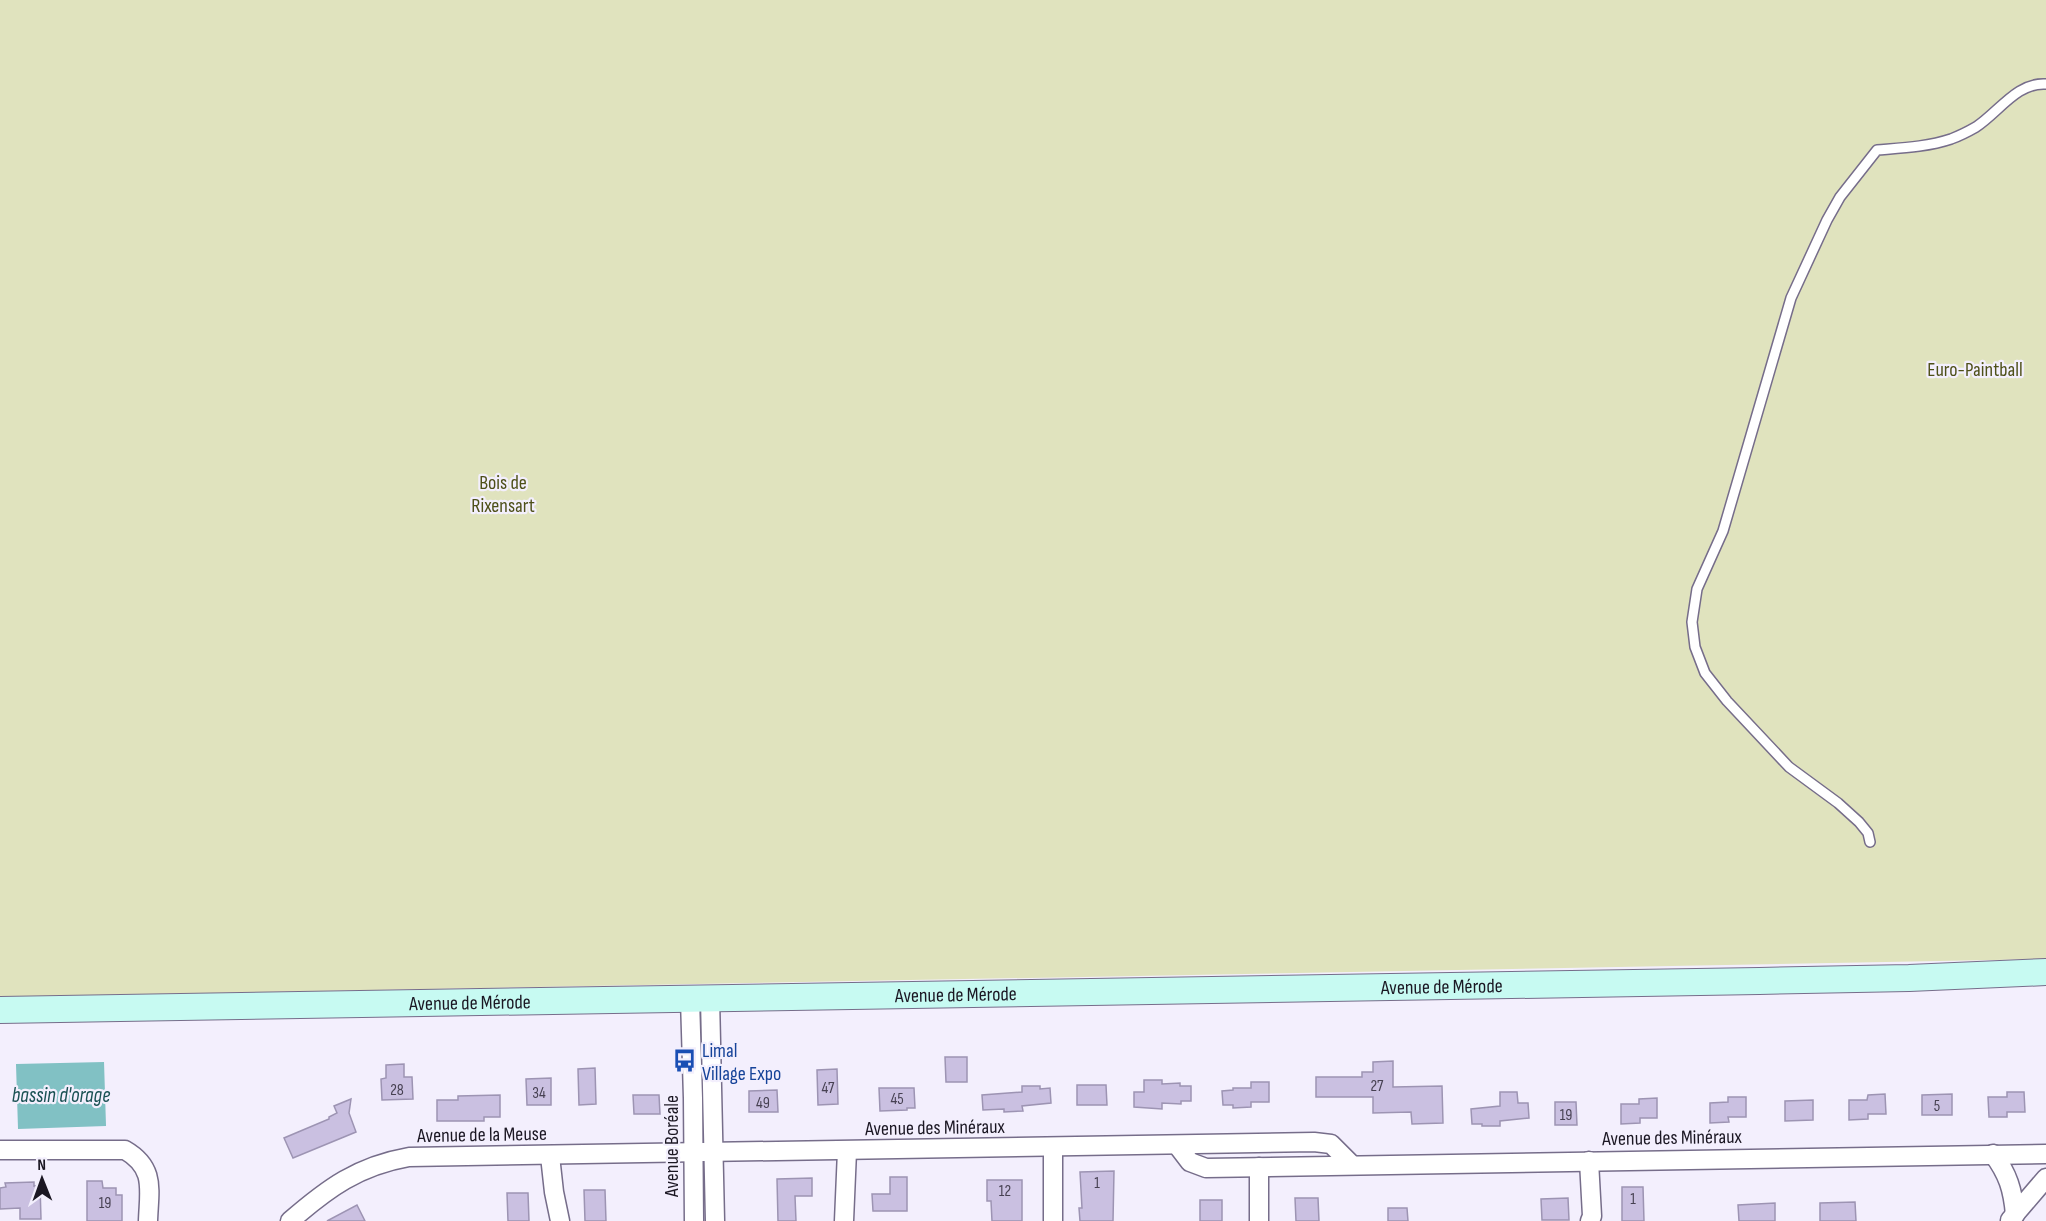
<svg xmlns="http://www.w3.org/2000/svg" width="2046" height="1221" viewBox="0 0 2046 1221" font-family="'Sofia Sans Condensed',sans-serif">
<rect width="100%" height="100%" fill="#f3effd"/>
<polygon fill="#e0e3be" points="0,0 2046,0 2046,959 0,997"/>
<polygon fill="#81c1c4" points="104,1062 106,1126 18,1129 16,1064"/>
<g fill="#cac0e1" stroke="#9d94b3" stroke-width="1.5">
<polygon points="945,1057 967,1057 967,1082 946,1082"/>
<polygon points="1393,1061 1393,1087 1442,1086 1443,1123 1412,1124 1411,1112 1373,1113 1373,1097 1316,1097 1316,1077 1362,1077 1362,1072 1373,1072 1373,1062"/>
<polygon points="404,1064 404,1077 412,1077 413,1099 382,1100 381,1079 386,1078 386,1065"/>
<polygon points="595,1068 596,1104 579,1105 578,1069"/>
<polygon points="837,1069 838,1104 818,1105 817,1070"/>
<polygon points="551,1078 551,1105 527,1105 526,1079"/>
<polygon points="1144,1080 1162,1080 1162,1084 1180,1083 1180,1086 1191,1086 1191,1101 1181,1101 1181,1104 1162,1103 1162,1109 1134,1107 1134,1092 1144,1092"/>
<polygon points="1251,1082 1269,1082 1269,1102 1251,1102 1251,1107 1233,1108 1233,1105 1223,1105 1222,1091 1233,1090 1233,1088 1251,1088"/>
<polygon points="1077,1085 1106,1085 1107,1105 1077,1105"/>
<polygon points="1022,1086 1040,1086 1040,1089 1050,1088 1051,1103 1022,1106 1023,1111 1004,1112 1004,1109 983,1110 982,1095 1022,1092"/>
<polygon points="879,1088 914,1088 915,1108 907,1108 907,1110 880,1111"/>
<polygon points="777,1090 778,1112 749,1112 749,1091"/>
<polygon points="1500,1092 1517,1092 1518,1103 1528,1103 1529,1118 1500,1121 1500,1126 1482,1126 1482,1124 1472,1124 1471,1109 1500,1106"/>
<polygon points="2007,1092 2024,1092 2025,1112 2007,1112 2007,1117 1989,1117 1988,1097 2007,1097"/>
<polygon points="1885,1094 1886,1114 1868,1114 1868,1119 1849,1120 1849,1100 1867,1100 1868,1095"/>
<polygon points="1952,1094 1952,1115 1922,1115 1922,1095"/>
<polygon points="500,1095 500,1117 484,1117 484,1121 437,1121 437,1100 458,1100 458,1096"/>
<polygon points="633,1095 659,1095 660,1114 634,1114"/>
<polygon points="1728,1097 1746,1097 1746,1117 1728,1117 1729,1122 1710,1123 1710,1103 1728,1102"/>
<polygon points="1657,1098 1657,1118 1640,1118 1640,1123 1621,1124 1621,1104 1639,1104 1639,1099"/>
<polygon points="351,1099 349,1113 356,1132 293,1158 284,1138 329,1119 329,1117 337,1113 334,1106"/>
<polygon points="1813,1100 1813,1120 1785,1121 1785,1101"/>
<polygon points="1555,1102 1576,1102 1577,1125 1555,1125"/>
<polygon points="1114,1171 1113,1221 1080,1221 1079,1208 1082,1208 1080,1172"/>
<polygon points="890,1177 907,1177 907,1211 873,1211 872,1194 890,1194"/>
<polygon points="812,1178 812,1196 795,1196 796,1221 778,1221 777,1179"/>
<polygon points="987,1180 1022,1180 1022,1221 992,1221 991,1201 987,1201"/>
<polygon points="87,1181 102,1181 103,1188 116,1188 116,1195 122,1195 122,1221 87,1221"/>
<polygon points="34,1182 34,1186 40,1185 41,1219 20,1219 20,1208 0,1209 0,1188 6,1187 5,1183"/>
<polygon points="1622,1187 1643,1187 1644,1221 1622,1221"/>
<polygon points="584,1190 605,1190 606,1221 585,1221"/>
<polygon points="507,1193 528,1193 529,1221 508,1221"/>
<polygon points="1295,1198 1318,1198 1319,1221 1296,1221"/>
<polygon points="1568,1198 1569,1220 1542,1220 1541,1199"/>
<rect x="1200" y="1200" width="22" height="21"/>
<polygon points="1855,1202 1856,1221 1820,1221 1820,1203"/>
<polygon points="1775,1203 1775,1221 1739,1221 1738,1205"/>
<polygon points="357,1205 365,1221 327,1221"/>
<polygon points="1388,1208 1407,1208 1408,1221 1388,1221"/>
</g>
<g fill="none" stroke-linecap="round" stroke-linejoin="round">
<defs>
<path id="lane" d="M1870 842 1868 833 1859 822 1838 803 1789 767 1727 701 1705 673 1695 647 1692 622 1697 589 1723 531 1791 298 1827 220 1840 197 1877 150C1901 148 1927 147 1951 139 1959 136 1969 131 1976 127 1999 112 2017 82 2046 84"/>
<g id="street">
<polyline points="710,998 715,1221"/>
<polyline points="690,999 693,1098 694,1221"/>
<polyline points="1177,1145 1190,1162 1206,1168 2046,1154"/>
<path d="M0 1150H125C156 1168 149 1190 148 1221"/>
<path d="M1993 1154C2008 1174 2013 1190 2015 1215"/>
<polyline points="550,1156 554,1192 560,1221"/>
<polyline points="1589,1161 1592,1216 1590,1221"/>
<polyline points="1259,1167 1259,1221"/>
<polyline points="2010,1220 2046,1178"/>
<path d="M290 1221C328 1188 358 1166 409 1157L1314 1142 1331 1144 1352 1165"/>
<polyline points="844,1221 847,1151"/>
<polyline points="1053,1221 1053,1147"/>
</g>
<g id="secondary">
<path id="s1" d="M0 1010 1759 981 1909 978 2046 972"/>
</g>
</defs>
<use href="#lane" stroke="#766d8a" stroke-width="12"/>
<use href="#street" stroke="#766d8a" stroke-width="21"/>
<use href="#secondary" stroke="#766d8a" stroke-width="28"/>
<use href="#lane" stroke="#fff" stroke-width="9"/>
<use href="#street" stroke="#fff" stroke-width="18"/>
<use href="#secondary" stroke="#c7faf2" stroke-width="26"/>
</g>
<defs>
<symbol id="bus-bare" viewBox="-9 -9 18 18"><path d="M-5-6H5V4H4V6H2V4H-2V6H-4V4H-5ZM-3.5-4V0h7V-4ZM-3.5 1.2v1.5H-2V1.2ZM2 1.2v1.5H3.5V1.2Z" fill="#1a4fb4" stroke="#f3effd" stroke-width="2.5" paint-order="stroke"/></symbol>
</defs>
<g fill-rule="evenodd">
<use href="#bus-bare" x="668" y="1044" width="33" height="33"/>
</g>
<g text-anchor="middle" stroke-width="4.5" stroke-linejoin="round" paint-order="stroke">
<g font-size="16" fill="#474152">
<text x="1377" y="1091">27</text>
<text x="828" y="1093">47</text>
<text x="397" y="1095">28</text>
<text x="539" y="1098">34</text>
<text x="897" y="1104">45</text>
<text x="763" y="1108">49</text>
<text x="1937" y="1111">5</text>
<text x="1566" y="1120">19</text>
<text x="1097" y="1188">1</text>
<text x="1005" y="1196">12</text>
<text x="1633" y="1204">1</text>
<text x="105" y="1208">19</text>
</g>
<g font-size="20" fill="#4e5019" stroke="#f3effd">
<text x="1975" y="376">Euro-Paintball</text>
<text x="503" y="489">Bois de<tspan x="503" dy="23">Rixensart</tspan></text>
</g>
<g font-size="20" fill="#1b1723" stroke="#f3effd">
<text dy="7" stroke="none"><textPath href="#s1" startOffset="1442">Avenue de Mérode</textPath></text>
<text dy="7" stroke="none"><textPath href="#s1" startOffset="956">Avenue de Mérode</textPath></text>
<text dy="7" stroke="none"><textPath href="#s1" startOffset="470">Avenue de Mérode</textPath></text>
<text transform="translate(935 1127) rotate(-1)" y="7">Avenue des Minéraux</text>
<text transform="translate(482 1134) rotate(-1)" y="7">Avenue de la Meuse</text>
<text transform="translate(1672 1137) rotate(-1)" y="7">Avenue des Minéraux</text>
<text transform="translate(671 1146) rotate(-90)" y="7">Avenue Boréale</text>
</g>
<g font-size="20" fill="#164399" stroke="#f3effd" text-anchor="start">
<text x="702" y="1057">Limal<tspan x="702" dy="23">Village Expo</tspan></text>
</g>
<g font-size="21" font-style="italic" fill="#1a5154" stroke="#f3effd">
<text x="61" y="1102">bassin d'orage</text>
</g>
</g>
<g transform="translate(42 1179) rotate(359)" stroke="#f3effd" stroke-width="4.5" paint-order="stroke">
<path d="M0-4.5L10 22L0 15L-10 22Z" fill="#1b1723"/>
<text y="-9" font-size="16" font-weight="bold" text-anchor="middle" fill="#1b1723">N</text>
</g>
</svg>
